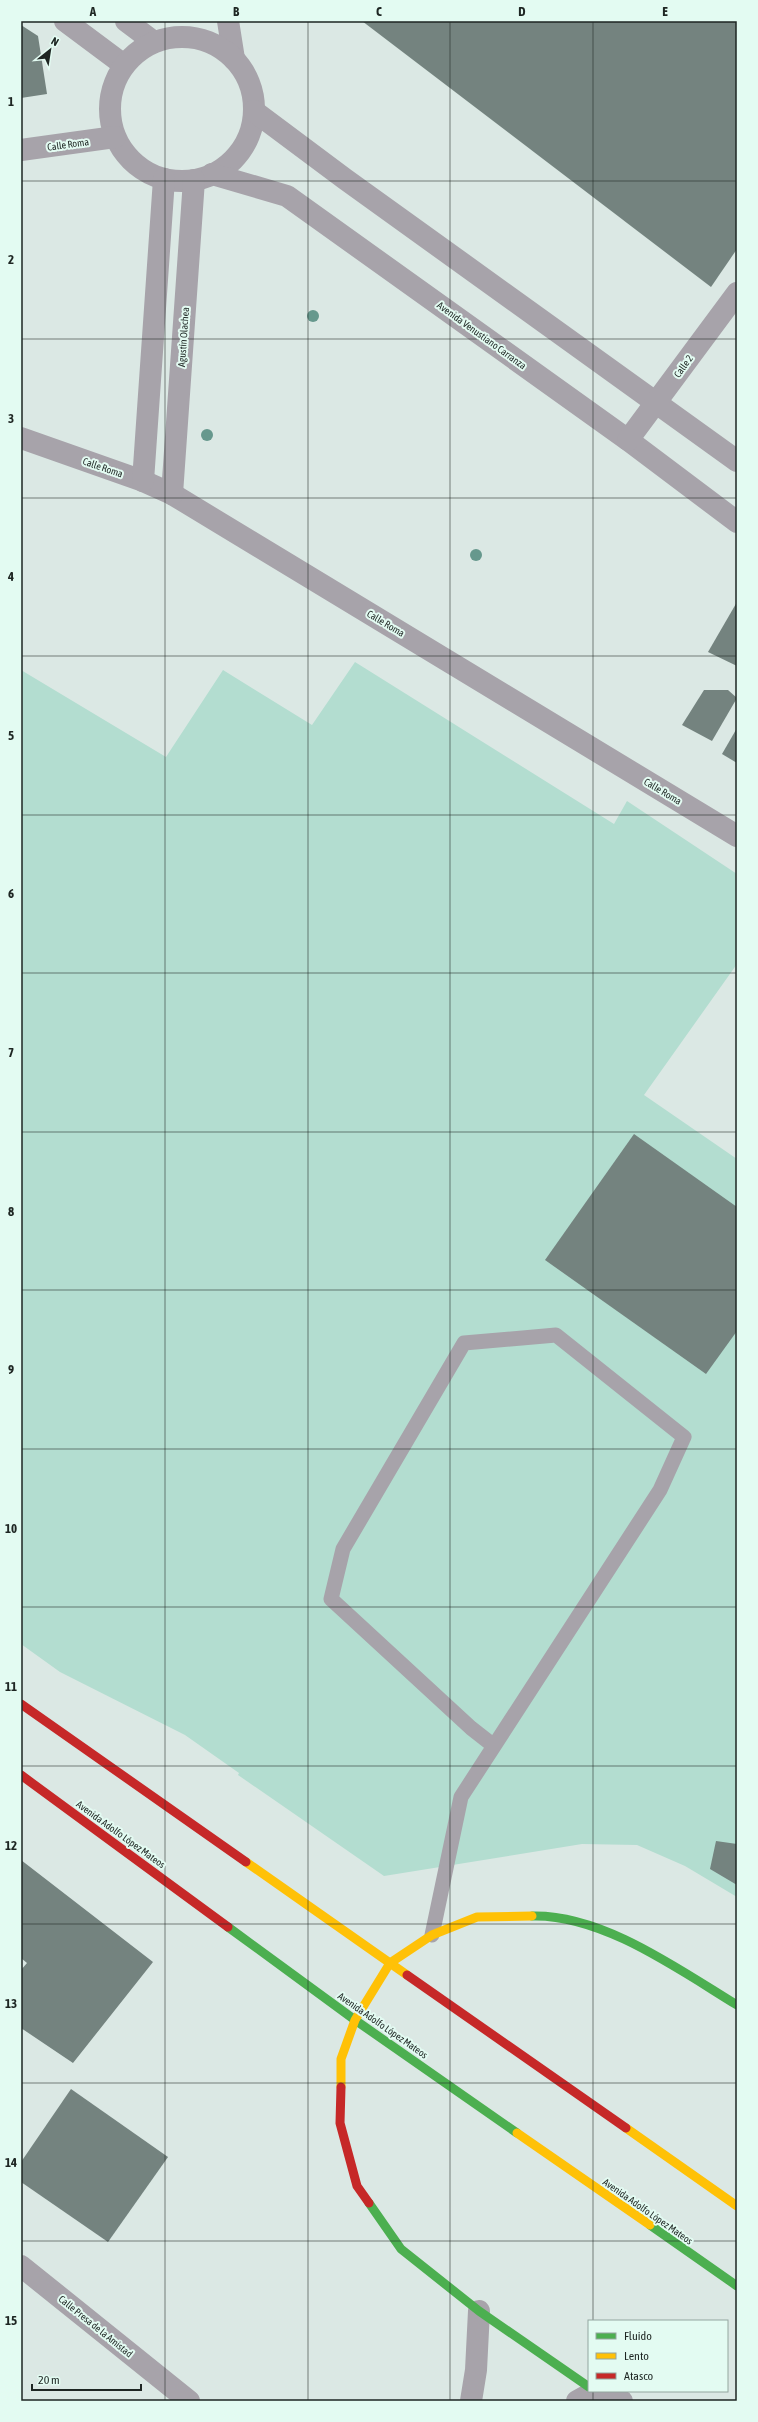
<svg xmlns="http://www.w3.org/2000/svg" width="758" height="2422" viewBox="0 0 758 2422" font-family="'Asap Condensed',sans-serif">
<rect width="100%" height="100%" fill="#dbe8e4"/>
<polygon fill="#b3ddd0" points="355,662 614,824 627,801 737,874 737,964 644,1095 737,1159 737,1897 685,1866 637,1845 582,1844 384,1876 238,1775 239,1773 185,1735 60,1672 21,1644 21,670 166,757 223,670 312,725"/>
<g fill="#74837f">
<polygon points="362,21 737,21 737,249 711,287"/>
<polygon points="21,25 38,36 47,94 21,98"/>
<polygon points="737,602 737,666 708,652"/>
<polygon points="704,690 728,690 737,698 712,741 682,725"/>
<polygon points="737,728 737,763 722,754"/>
<polygon points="634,1134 737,1207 737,1331 706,1374 545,1260"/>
<polygon points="716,1841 737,1844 737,1885 710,1869"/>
<polygon points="21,1860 153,1962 73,2063 21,2028 21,1970 27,1963 21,1958"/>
<polygon points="71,2089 168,2157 108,2242 21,2182 21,2162"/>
</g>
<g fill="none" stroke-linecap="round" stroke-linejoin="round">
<polyline stroke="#a7a3aa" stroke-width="15" points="432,1935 461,1797 660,1490 684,1437 556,1335 464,1343 343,1549 331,1599 471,1728 494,1746"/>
<g stroke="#a7a3aa" stroke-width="22">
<polyline points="65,21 124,65"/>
<polyline points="126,21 154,42"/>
<polyline points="228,21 234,59"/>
<circle cx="182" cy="109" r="72"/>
<polyline points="254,111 345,179 737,461"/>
<polyline points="21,150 115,137"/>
<polyline points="212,174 287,196 628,440 737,522"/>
<polyline points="21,438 143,481 172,494 737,836"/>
<polyline points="628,440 737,293"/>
<polyline points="143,481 164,179"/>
<polyline points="172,494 194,180"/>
<polyline points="21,2266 189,2401"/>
<polyline points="595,2391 622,2401"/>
<polyline points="471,2401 476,2370 479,2311"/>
<polyline points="577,2401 595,2391"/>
</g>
<g stroke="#4caf50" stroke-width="9">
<path d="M532 1916C602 1914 678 1969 737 2005"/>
<polyline points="228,1927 355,2020 517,2133"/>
<polyline points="369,2203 401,2249 479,2311 589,2387"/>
<polyline points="650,2225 737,2286"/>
</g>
<g stroke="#ffc107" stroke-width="9">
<polyline points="246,1862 407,1975"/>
<polyline points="341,2087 341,2059 355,2020 390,1963 432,1935 477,1917 532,1916"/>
<polyline points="626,2128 737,2206"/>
<polyline points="517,2133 650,2225"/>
</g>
<g stroke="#c62828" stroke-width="9">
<polyline points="21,1704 246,1862"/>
<polyline points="21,1775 228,1927"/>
<polyline points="407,1975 626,2128"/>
<polyline points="341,2087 340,2123 357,2186 369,2203"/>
</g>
</g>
<g fill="#66988d">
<circle cx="313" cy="316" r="6"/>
<circle cx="207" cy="435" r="6"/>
<circle cx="476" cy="555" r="6"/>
</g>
<path fill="none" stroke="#1e2623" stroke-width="1" stroke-opacity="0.55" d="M165 21V2401M308 21V2401M450 21V2401M593 21V2321M21 181H737M21 339H737M21 498H737M21 656H737M21 815H737M21 973H737M21 1132H737M21 1290H737M21 1449H737M21 1607H737M21 1766H737M21 1924H737M21 2083H737M21 2241H737M593 2391V2401"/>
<g text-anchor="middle" stroke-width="4" stroke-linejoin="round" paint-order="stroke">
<g font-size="10" fill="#1e2623" stroke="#e3fbf2">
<text transform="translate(68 144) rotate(-8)" y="4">Calle Roma</text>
<text transform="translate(482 335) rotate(36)" y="4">Avenida Venustiano Carranza</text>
<text transform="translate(183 337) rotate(-86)" y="4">Agustín Olachea</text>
<text transform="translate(683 366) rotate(-54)" y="4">Calle 2</text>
<text transform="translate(103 467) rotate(19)" y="4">Calle Roma</text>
<text transform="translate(386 623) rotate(31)" y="4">Calle Roma</text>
<text transform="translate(663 791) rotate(31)" y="4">Calle Roma</text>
<text transform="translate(121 1834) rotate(36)" y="4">Avenida Adolfo López Mateos</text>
<text transform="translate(383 2025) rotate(35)" y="4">Avenida Adolfo López Mateos</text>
<text transform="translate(648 2211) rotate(35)" y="4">Avenida Adolfo López Mateos</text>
<text transform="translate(96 2326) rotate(39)" y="4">Calle Presa de la Amistad</text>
</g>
</g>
<rect width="758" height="2422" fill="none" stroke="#e3fbf2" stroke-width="44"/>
<rect x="588" y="2320" width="140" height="72" fill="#e3fbf2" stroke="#94a69f"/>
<rect x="596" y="2333" width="20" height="6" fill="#4caf50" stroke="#94a69f"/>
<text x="624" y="2340" font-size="12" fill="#1e2623">Fluido</text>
<rect x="596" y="2353" width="20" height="6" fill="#ffc107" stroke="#94a69f"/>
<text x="624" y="2360" font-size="12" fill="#1e2623">Lento</text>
<rect x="596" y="2373" width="20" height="6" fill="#c62828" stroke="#94a69f"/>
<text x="624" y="2380" font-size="12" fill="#1e2623">Atasco</text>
<g transform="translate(50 50) rotate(30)" stroke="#e3fbf2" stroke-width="3" paint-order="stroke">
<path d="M0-3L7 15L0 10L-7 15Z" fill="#1e2623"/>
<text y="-6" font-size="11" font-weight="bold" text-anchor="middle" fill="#1e2623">N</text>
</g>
<path d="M32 2384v6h109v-6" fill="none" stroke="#1e2623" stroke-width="2"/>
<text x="38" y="2384" font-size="12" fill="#1e2623" stroke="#e3fbf2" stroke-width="3" paint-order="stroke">20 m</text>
<rect x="22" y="22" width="714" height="2378" fill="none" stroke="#1e2623" stroke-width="1.5"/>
<g font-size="13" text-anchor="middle" font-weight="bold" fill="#1e2623">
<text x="93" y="16">A</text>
<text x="236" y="16">B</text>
<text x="379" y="16">C</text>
<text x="522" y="16">D</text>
<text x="665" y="16">E</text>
<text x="11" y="106">1</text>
<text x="11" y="264">2</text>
<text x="11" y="423">3</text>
<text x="11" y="581">4</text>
<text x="11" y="740">5</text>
<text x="11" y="898">6</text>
<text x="11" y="1057">7</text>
<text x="11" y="1216">8</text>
<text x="11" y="1374">9</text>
<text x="11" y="1533">10</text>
<text x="11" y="1691">11</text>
<text x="11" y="1850">12</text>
<text x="11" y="2008">13</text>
<text x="11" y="2167">14</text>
<text x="11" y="2325">15</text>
</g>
</svg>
